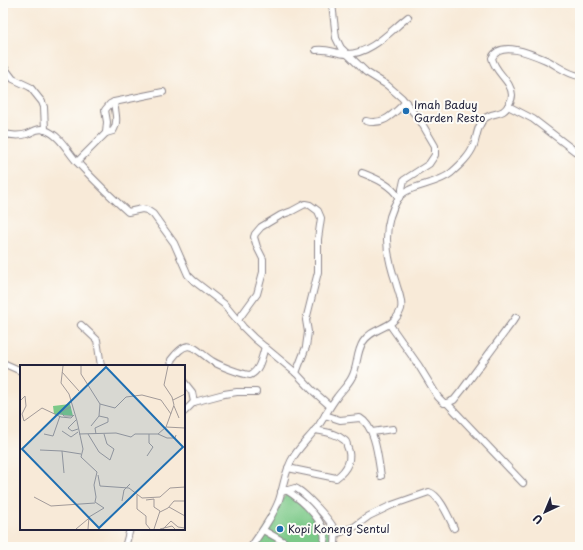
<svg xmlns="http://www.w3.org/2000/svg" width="583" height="550" viewBox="0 0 583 550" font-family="'Playpen Sans',sans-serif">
<rect width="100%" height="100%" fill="#fdfcf7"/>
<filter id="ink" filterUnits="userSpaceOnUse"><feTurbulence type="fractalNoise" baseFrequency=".025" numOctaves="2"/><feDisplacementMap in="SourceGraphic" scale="8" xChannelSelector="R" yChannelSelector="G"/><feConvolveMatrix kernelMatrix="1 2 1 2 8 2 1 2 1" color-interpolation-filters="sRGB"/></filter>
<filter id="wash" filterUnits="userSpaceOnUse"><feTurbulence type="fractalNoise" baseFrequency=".012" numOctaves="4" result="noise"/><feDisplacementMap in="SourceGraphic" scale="16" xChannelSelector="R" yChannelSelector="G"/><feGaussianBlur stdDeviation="0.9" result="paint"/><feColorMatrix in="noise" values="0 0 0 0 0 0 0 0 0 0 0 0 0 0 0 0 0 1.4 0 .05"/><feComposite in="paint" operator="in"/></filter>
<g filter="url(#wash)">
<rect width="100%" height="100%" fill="#f8ead8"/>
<polygon fill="#7cc988" stroke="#4f7662" points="294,490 304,499 331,535 333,547 260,547 256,545 287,492"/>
</g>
<g filter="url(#ink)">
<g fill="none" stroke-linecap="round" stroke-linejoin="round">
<defs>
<g id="minor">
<polyline points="332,3 336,38 341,48 366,72 387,85 402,98 421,122 435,146 435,155 429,164 404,180 402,189 402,194"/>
<path d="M316 50C327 48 337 54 347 54 371 54 390 31 408 17"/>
<polyline points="3,66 13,79 30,87 42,102 44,107 45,130"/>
<polyline points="508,106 533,119 580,155"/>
<path d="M366 121C384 126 394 113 406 102"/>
<path d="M3 133C10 136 20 136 27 134 33 132 38 127 45 130 60 135 67 151 77 162 93 179 110 196 128 212L142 209 147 210 153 214 174 243 188 275 194 281 224 304 243 327 254 338 296 373 312 390 330 406"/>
<path d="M106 133 113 131C119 122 115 112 114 102"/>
<polyline points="77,162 106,133 107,122 105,110 110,104 114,102 163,92"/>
<path d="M362 173C377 179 390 184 399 198"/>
<polyline points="238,320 257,294 263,272 263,259 257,247 254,237 255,234 261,227 281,215 292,211 305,204 310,205 318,211 321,218 318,239 318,272 306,320 308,332 306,347 296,373"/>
<polyline points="81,325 97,340 101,366"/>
<polyline points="390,325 419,366 438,397 444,403 447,403 454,400 462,390 516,317"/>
<polyline points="3,363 21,371"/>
<path d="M172 366 171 360C189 336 193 348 212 361 220 366 241 374 250 375 260 371 262 356 265 347"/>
<polyline points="184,382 192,392 194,402"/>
<polyline points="447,403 523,483"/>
<polyline points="184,412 194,402 224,394 237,392 256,392"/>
<path d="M325 415 340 420 360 418C376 427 378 459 381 476"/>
<polyline points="372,432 393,429"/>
<path d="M288 468 336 478C347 470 353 459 347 446 347 444 346 441 344 440 336 433 325 432 315 430"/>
<path d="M286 490C301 499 334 527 322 547"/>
<path d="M281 492 295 488C304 491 333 523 335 531 336 536 335 542 335 547"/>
<polyline points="263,530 293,547"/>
<path d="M336 534 354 527 369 516 392 505 429 492C440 495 449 518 454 528"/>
<polyline points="125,547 130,529"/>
<path d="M251 547C261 532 273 517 279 500 284 485 285 469 294 456 301 445 311 436 319 425 325 416 330 406 337 397 342 390 348 385 352 377 358 366 356 353 363 342 373 326 394 330 401 309 403 301 398 291 396 283 386 254 381 225 399 197 408 185 437 185 451 173 460 165 470 156 474 145 477 136 477 126 484 119 493 111 503 117 509 104 511 101 512 98 512 95 511 80 495 73 492 58 500 40 532 54 546 60 557 65 568 75 580 76"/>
</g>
</defs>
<use href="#minor" stroke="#8d868a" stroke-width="8"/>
<use href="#minor" stroke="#fff" stroke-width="6"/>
</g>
</g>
<g fill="#1f6fb2" stroke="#fdfcf7" stroke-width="1.5">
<circle cx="406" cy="111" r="4"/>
<circle cx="280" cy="529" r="4"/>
</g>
<g text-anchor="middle" stroke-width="4" stroke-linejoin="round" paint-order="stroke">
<g font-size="11" fill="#22223b" stroke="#fdfcf7" text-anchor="start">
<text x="414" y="109">Imah Baduy<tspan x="414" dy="13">Garden Resto</tspan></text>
<text x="288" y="533">Kopi Koneng Sentul</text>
</g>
</g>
<g transform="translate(20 365)">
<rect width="165" height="165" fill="#f8ead8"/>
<path d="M50 39 53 51 34 49 33 41Z" fill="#7cc988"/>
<path fill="none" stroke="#a29a99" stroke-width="1" d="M43 1 41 18 49 29 57 56 63 84 61 92 77 107 74 120 76 132 75 137 84 143 69 152 68 164M61 1V9L80 39 95 43 106 32 122 30 141 35 151 49M42 7 59 26M153 35 165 29M0 36 5 31 6 41 2 49 4 56 22 43 41 52 51 53 54 50M154 41 159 53M51 42 40 47 44 51H53M56 55 48 63 52 66 58 64M71 61 79 51 80 39M146 62 165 63M42 66 51 72 58 67M24 69 33 71 40 51M59 69 96 68 111 72 115 69H138L147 73H155L156 70M68 69 79 87 90 95 94 84 87 79 84 69M76 69 75 63 88 57V53L79 51M138 69 146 62 154 40 152 32 144 20 148 1M20 85 42 86M127 91 133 82 129 78V69M44 108 42 86 61 89M78 110 80 121 109 123 122 133 140 132 150 123 165 122M117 130V144L126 151V159L130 164M14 132 31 141 75 138M126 135 134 134V142L140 146 134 164M102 136 104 125 110 119M149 142 165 151M140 147 148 143 154 136H165M56 164 68 154M140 164 152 161 155 164M143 164 151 156 158 162 165 163"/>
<path fill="#1f6fb2" fill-opacity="0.15" stroke="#1f6fb2" stroke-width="2" d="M86 2 163 82 79 163 2 84Z"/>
<rect width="165" height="165" fill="none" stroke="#22223b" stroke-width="2"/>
</g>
<rect width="583" height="550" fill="none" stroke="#fdfcf7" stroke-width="16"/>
<g transform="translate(545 512) rotate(224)" stroke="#fdfcf7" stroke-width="3" paint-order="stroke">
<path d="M0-3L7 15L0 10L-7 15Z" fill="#22223b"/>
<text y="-6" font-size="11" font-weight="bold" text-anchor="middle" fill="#22223b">U</text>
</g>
</svg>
